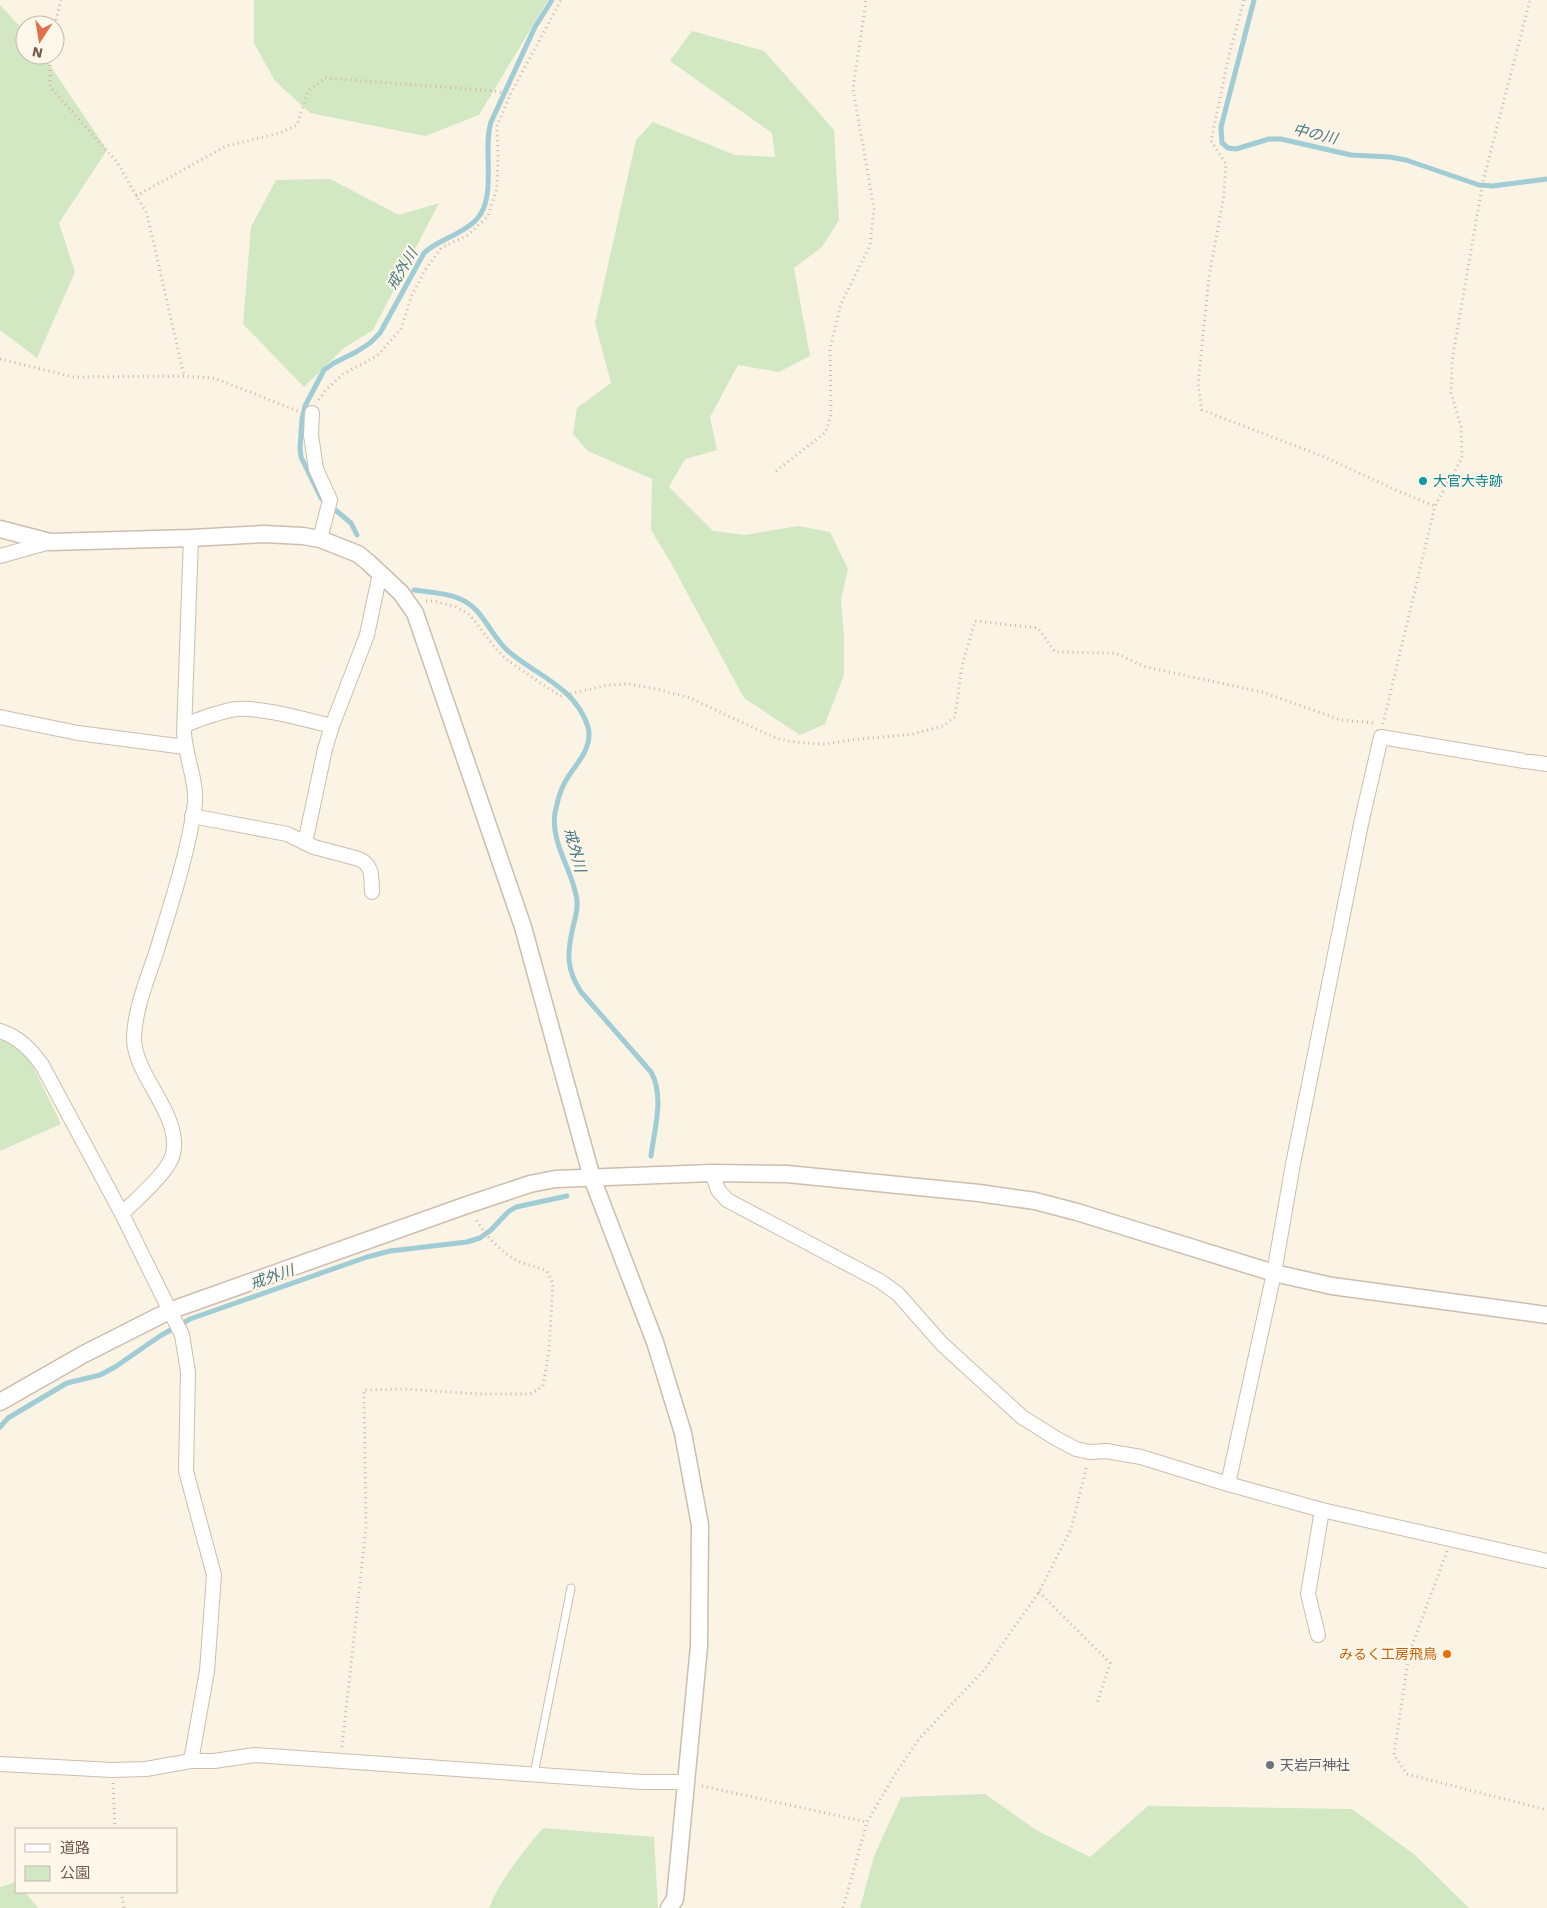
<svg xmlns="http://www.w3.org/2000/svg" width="1547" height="1908" viewBox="0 0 1547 1908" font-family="'Work Sans','Noto Sans JP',sans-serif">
<rect width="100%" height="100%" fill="#fbf3e4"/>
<g fill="#d1e8c3">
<polygon points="254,0 548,0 479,115 425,136 310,113 275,81 254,43"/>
<polygon points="0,5 25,32 25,55 43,55 107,150 59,223 75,272 37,358 0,330"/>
<polygon points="692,31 764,51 834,130 839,220 822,247 794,268 810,356 779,372 738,365 710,417 717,450 685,459 669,487 713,531 745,535 798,526 830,532 848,569 841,599 844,637 844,675 825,724 800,735 744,698 671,563 651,530 652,479 588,451 573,434 577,408 611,383 595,323 636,140 653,122 735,155 775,157 772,133 670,61"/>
<polygon points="330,179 399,215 439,203 373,330 344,348 304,387 243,324 251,227 276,180"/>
<polygon points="0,1036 21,1047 30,1060 61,1124 0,1151"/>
<polygon points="985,1794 1036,1830 1090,1857 1148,1806 1352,1809 1415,1855 1469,1908 860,1908 874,1856 901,1797"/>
<path d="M543 1828 654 1837 658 1908H489C501 1878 523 1852 543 1828Z"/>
<polygon points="16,1882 16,1892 25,1892 38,1908 0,1908 0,1887"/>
</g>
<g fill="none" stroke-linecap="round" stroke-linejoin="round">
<g stroke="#9fccd5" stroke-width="5">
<polyline points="1254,0 1221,127 1222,143 1228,148 1236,149 1269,139 1281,139 1351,155 1390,157 1406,160 1479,185 1492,186 1547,179"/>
<path d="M357 535 351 523 321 498 301 457 300 448 302 419 305 406 324 370 334 363 356 352 370 343 380 333 424 253C439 239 462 235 476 220 498 197 482 150 491 122L535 27 552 0"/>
<path d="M414 590C436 593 461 593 477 611 488 623 495 639 507 650 535 675 576 687 588 727 594 750 573 766 564 784 559 793 557 803 555 813 550 843 574 872 577 901 578 909 575 919 573 927 567 953 566 969 581 992L651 1072C665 1097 654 1130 651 1156"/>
<polyline points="0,1427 8,1418 67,1383 100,1375 115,1367 160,1336 190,1319 367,1257 390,1251 467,1242 480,1238 491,1230 508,1212 516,1207 567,1196"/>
</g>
<defs>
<polyline id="service" points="534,1774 571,1588"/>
<g id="minor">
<polyline points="312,413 311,435 316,469 330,500 320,539"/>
<polyline points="0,556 50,542"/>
<polyline points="0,717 78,733 185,747"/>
<path d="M185 725C201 719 219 711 237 709 262 707 306 720 332 726"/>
<path d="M192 816 287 834 314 847 359 859C374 866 371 878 372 892"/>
<polyline points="305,843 325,749 332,726 367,635 380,573"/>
<path d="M0 1031C19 1037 31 1050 42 1065L122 1214 182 1335 188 1372 186 1471 214 1575 207 1671 191 1761"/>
<polyline points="712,1173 718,1190 727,1200 880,1281 898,1294 942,1344 1022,1417 1057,1439 1076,1449 1090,1452 1106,1451 1141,1457 1228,1484 1322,1510 1547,1561"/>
<path d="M122 1214C136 1199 169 1172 173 1154 182 1114 133 1075 134 1037 135 1009 147 980 156 953 171 904 188 854 195 803 197 781 185 756 184 732L191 538"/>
<polyline points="1228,1484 1274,1273 1293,1164 1361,824 1381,737 1524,761 1547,764"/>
<polyline points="1318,1635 1308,1594 1322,1510"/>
<polyline points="0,1764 112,1770 146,1769 191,1761 214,1761 255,1755 642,1782 686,1782"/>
</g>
<g id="tertiary">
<polyline points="0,529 50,542 191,538 264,534 303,536 320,539 358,554 369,563 401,593 415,613 523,927 592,1178 655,1342 683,1433 700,1525 699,1646 675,1899 669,1908"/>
<polyline points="0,1402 84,1354 169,1311 467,1205 530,1184 555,1179 712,1173 787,1174 979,1193 1035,1201 1077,1212 1274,1273 1332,1286 1547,1315"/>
</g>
</defs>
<use href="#service" stroke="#cebdae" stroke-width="9"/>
<use href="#minor" stroke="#cebdae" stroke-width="16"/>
<use href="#tertiary" stroke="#cebdae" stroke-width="19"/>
<g stroke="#d4b59f" stroke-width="3" stroke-dasharray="1 4" stroke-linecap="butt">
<polyline points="1244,0 1229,55 1211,141 1226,164 1224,194 1209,277 1198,384 1202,410 1327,458 1400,492 1435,506"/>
<polyline points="55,25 61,0"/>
<polyline points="50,55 50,87 117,162 147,214 184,376"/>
<polyline points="136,196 226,146 280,133 297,125 308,91 325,78 496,91 510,95"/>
<polyline points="0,359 74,377 184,376 214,378 298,411"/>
<polyline points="319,400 325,391 343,374 377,356 401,329 412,295 425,270 441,248 468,235 488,216 497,188 498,158 497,126 510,95 561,0"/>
<polyline points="776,471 826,432 831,414 830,349 841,304 870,245 874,209 853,89 866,0"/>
<polyline points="426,601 434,601 456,607 470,615 496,649 508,661 560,696 608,685 629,684 656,689 690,698 778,739 802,743 826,744 851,740 913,734 943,726 955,717 962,666 975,621 1038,628 1055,652 1115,653 1146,667 1262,692 1341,720 1375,723"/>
<polyline points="1383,724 1435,506 1462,458 1461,427 1451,393 1452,361 1483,181 1530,0"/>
<polyline points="1447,1551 1409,1654 1394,1755 1407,1774 1547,1810"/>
<polyline points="1039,1592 1110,1663 1097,1703"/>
<path d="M342 1747 366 1527 364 1390 405 1389 479 1394H530L543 1386 549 1351 553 1284 547 1271C538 1267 529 1265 520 1262 502 1254 485 1235 475 1218"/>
<polyline points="113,1783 115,1829"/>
<polyline points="702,1786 867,1822"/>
<polyline points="121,1892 124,1908"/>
<polyline points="843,1908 867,1822 894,1776 919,1739 984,1670 1039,1592 1071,1529 1087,1465"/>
</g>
<use href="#service" stroke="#fff" stroke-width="7"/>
<use href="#minor" stroke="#fff" stroke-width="14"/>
<use href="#tertiary" stroke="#fff" stroke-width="16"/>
</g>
<circle fill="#0f9aa8" stroke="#fef7ea" stroke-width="2" cx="1423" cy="481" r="5"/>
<circle fill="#e8710a" stroke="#fef7ea" stroke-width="2" cx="1447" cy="1654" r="5"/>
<circle fill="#6b7280" stroke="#fef7ea" stroke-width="2" cx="1270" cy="1765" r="5"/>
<g text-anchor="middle" stroke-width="4" stroke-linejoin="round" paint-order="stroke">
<g font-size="14" fill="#0d838f" stroke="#fef7ea" text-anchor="start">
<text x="1433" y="486">大官大寺跡</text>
</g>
<g font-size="14" fill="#c56008" stroke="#fef7ea" text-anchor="end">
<text x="1437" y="1659">みるく工房飛鳥</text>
</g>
<g font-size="14" fill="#5b616d" stroke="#fef7ea" text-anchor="start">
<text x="1280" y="1770">天岩戸神社</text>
</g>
<g font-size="15" font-style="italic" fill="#457985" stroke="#fef7ea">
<text transform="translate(1315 134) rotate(13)" y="5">中の川</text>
<text transform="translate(402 269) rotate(-59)" y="5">戒外川</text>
<text transform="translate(575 850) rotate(75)" y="5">戒外川</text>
<text transform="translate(272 1277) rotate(-19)" y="5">戒外川</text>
</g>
</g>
<rect x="15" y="1828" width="162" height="65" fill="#fef7ea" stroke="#c6b8aa"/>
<rect x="25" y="1844" width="25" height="8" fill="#ffffff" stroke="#c6b8aa"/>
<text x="60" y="1853" font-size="15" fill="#735a4a">道路</text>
<rect x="25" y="1866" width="25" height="15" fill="#d1e8c3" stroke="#c6b8aa"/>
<text x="60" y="1878" font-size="15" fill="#735a4a">公園</text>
<g transform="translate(40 40) rotate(192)"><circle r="24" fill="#fef7ea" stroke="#c6b8aa"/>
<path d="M0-4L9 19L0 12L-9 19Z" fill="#e1714d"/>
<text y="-8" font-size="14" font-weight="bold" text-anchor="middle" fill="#735a4a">N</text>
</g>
</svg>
